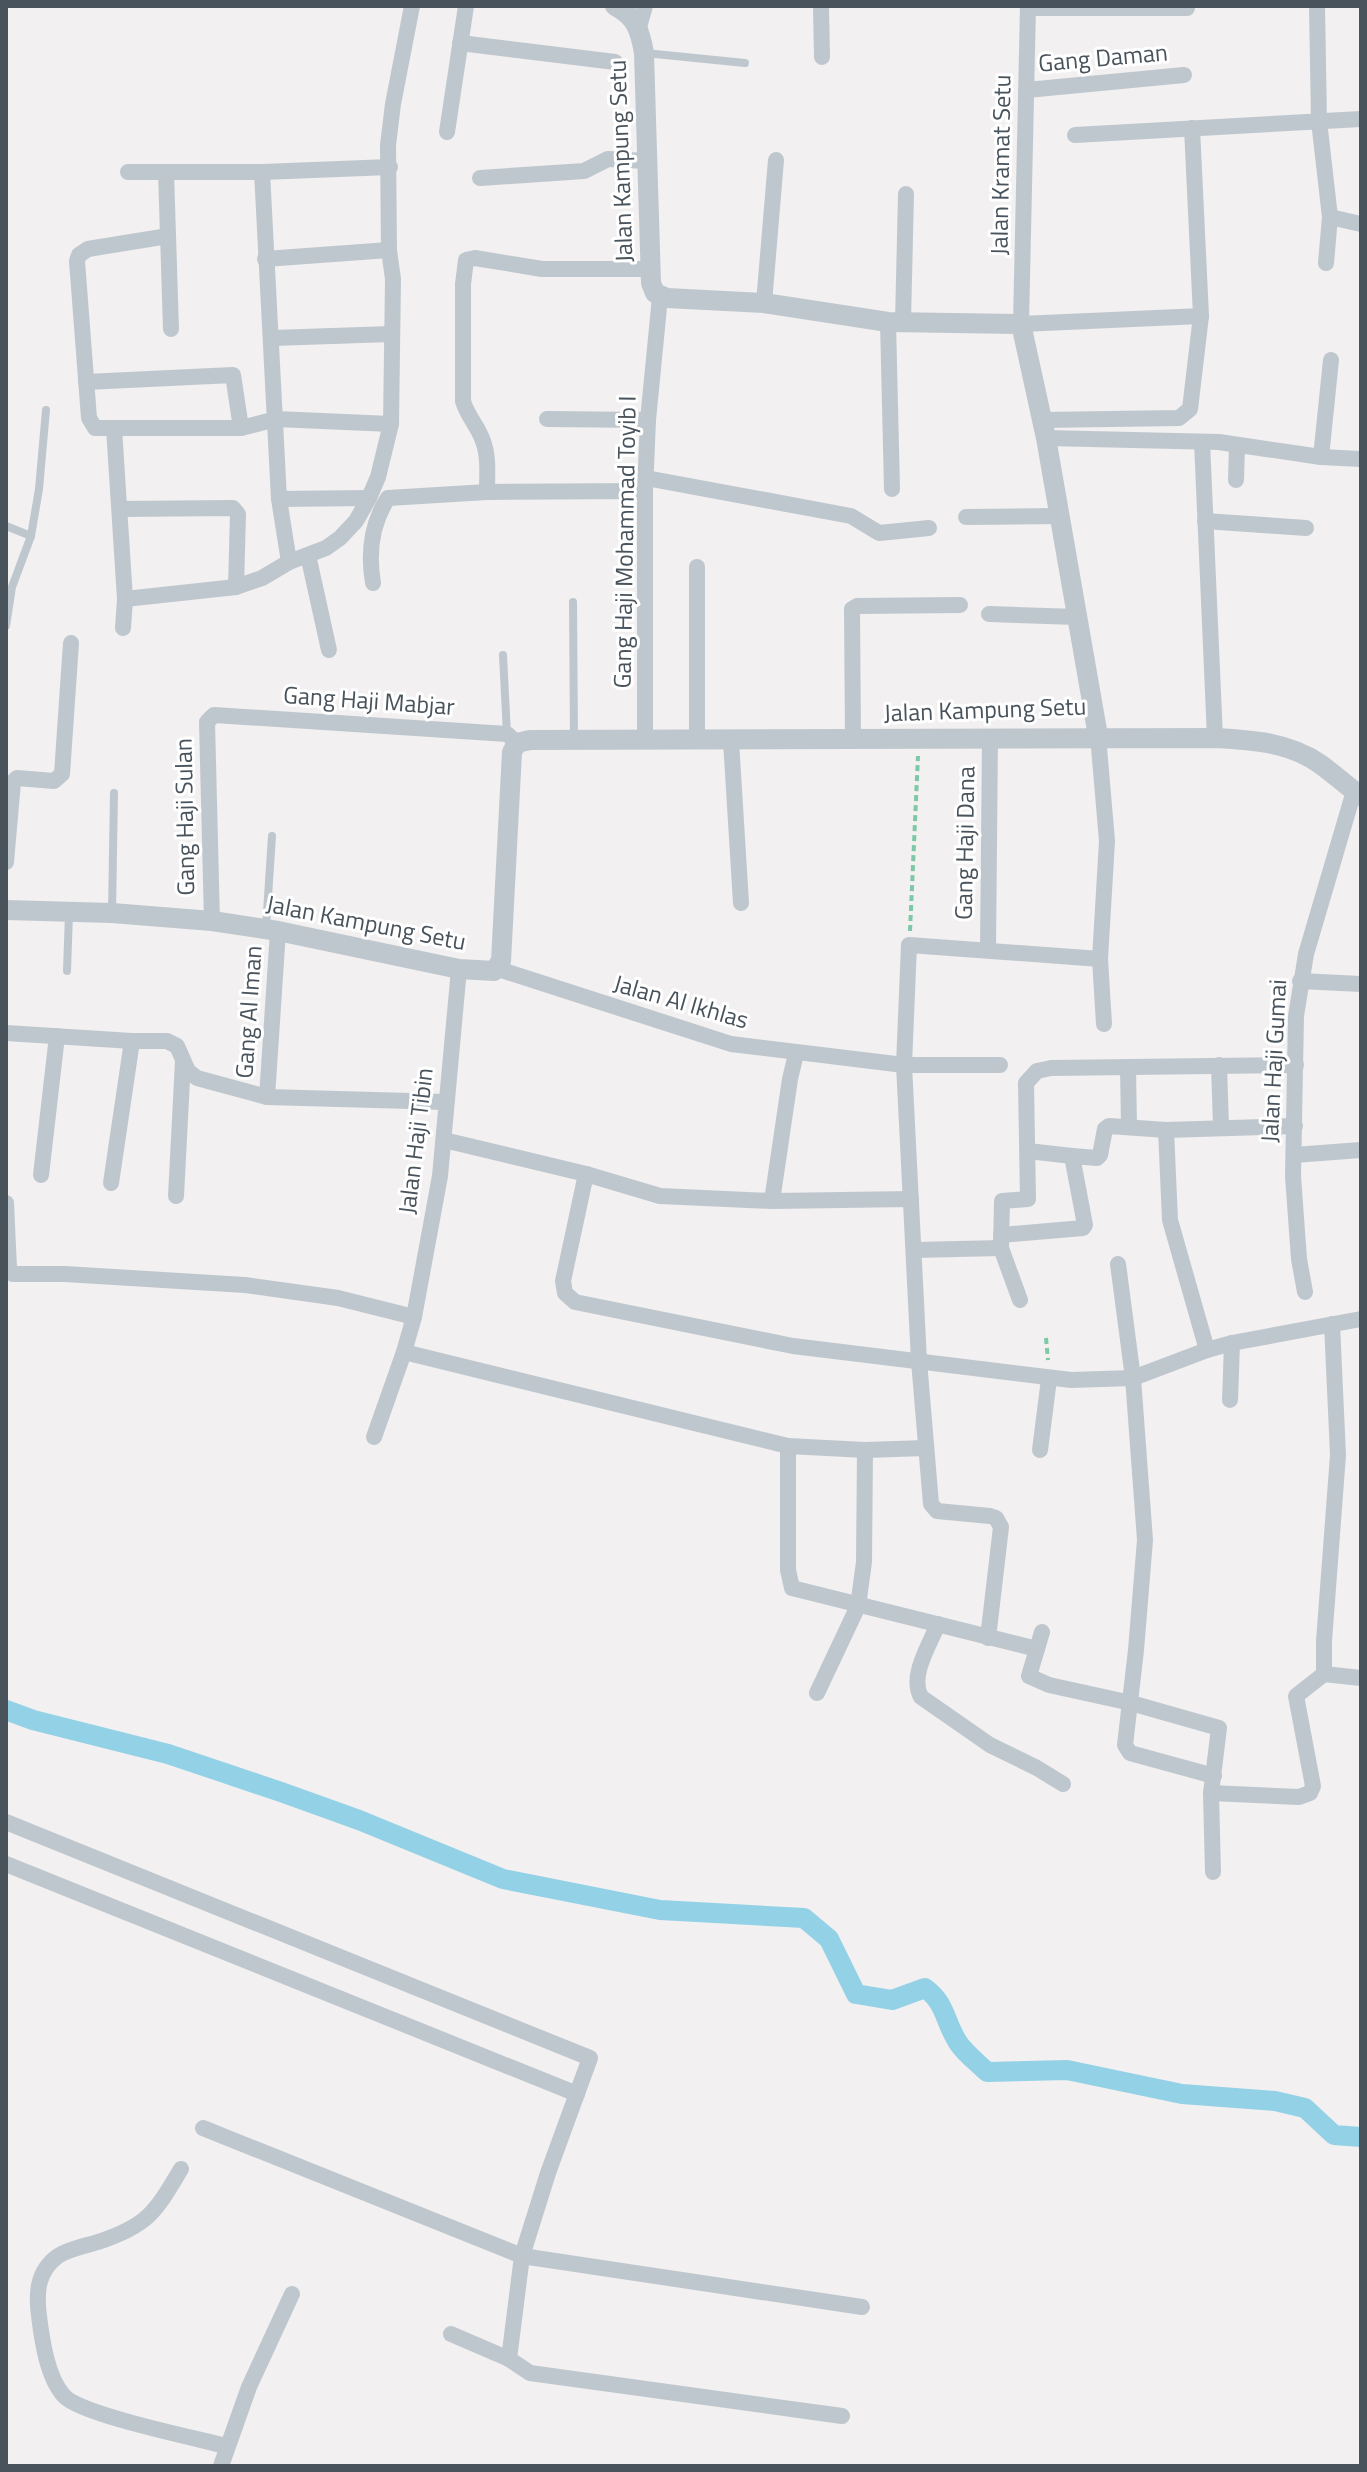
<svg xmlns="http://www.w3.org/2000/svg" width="1367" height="2472" viewBox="0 0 1367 2472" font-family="'Titillium Web',sans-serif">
<rect width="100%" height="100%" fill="#f2f0f0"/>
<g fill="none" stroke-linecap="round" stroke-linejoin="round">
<path stroke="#93d1e6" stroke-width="20" d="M6 1710 33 1720 168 1754 281 1792 359 1820 503 1879 660 1910 804 1918 829 1939 856 1994 892 2000 925 1988C947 2004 944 2022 959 2044 966 2054 978 2063 987 2072L1067 2070 1182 2094 1275 2101 1305 2108 1334 2135 1361 2137"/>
<g stroke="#7dc8a6" stroke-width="4" stroke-dasharray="6 4" stroke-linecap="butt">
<polyline points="910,931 918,756"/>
<polyline points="1046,1338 1048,1360"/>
</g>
<g stroke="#bfc7ce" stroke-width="8">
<polyline points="645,53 745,63"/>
<polyline points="6,526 31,536 12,587 6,626"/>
<polyline points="31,536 39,489 46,410"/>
<polyline points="573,602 574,741"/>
<polyline points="503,655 507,734"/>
<polyline points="112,913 114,793"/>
<polyline points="266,927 272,836"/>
<polyline points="67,971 69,913"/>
</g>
<g stroke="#bfc7ce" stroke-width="16">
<polyline points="821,6 822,57"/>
<polyline points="1028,6 1021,324 1201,316 1192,128"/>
<polyline points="1317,6 1319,121 1330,217 1326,263"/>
<polyline points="1028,8 1187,8"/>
<polyline points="639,27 645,6"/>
<polyline points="460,43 615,62"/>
<polyline points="1027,90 1184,75"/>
<polyline points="447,132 466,6"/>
<polyline points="1075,135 1361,119"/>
<polyline points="128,172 262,172 390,167"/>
<polyline points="166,172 171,329"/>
<polyline points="262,172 279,499 289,562"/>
<polyline points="480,178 584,171 608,159 646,161"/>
<polyline points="1330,217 1361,224"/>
<polyline points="168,236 88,249 79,255 77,261 89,418 95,428 241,428 276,419 391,424"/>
<polyline points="265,259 389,250"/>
<polyline points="764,303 776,160"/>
<polyline points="888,322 892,489"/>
<polyline points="903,322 906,194"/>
<polyline points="272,338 392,334"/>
<polyline points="86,382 233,375 241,428"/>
<polyline points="547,419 648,420"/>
<polyline points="1042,420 1179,418 1190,409 1201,316"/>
<polyline points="114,428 125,599 123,628"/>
<polyline points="1046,438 1219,442 1321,457 1361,459"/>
<polyline points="1202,442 1215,738"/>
<polyline points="1321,457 1331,360"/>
<polyline points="646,478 851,516 879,533 929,528"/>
<polyline points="1236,480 1237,445"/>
<path d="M487 492C487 475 489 457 483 441 478 426 467 416 463 401V284L466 260 475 258 542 269H651"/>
<polyline points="279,499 369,498"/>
<polyline points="120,509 233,508 238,514 236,587"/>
<polyline points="966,517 1059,516"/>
<polyline points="1205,521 1306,528"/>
<polyline points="308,555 329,650"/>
<path d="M373 583C368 553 371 524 388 498L487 492 645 491"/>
<polyline points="125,599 236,587 262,578 289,562 326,548 340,538 356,521 369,498 378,477 391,424 393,279 389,250 388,145 393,104 412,6"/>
<polyline points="989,614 1077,617"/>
<polyline points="1098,736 1107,841 1100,959 1104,1024"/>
<polyline points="853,740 852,609 857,606 960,605"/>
<polyline points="645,741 645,491 648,420 660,297"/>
<polyline points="697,741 697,567"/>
<polyline points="731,741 741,903"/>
<polyline points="6,862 13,782 17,778 54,781 62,774 71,643"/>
<polyline points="212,921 207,722 214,715 507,734 517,743"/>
<polyline points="988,949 990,738"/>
<polyline points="459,969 440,1176 414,1317 404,1352 788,1446 865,1450 926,1448"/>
<polyline points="498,969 731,1044 904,1065 1000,1065"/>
<polyline points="1300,981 1361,984"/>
<polyline points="6,1033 132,1041 167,1041 177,1046 188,1071 197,1078 267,1097 446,1102"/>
<polyline points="1219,1065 1221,1127"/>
<polyline points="1128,1068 1129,1127"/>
<polyline points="267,1097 278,931"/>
<polyline points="1166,1130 1170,1220 1207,1350"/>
<polyline points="444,1140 586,1174 563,1281 565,1293 575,1302 793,1346 1071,1380 1133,1378 1207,1350 1232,1343 1361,1319"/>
<polyline points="1294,1155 1361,1150"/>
<polyline points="1072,1156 1097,1158 1100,1155 1105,1129 1109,1126 1166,1130 1295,1126"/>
<polyline points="586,1174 660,1196 772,1201 911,1199"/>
<polyline points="41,1175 57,1036"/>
<polyline points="111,1183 132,1041"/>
<polyline points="176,1196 183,1061"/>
<polyline points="772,1201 790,1079 796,1054"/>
<polyline points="6,1203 9,1268 13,1274 65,1274 245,1285 338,1298 414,1317"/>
<polyline points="1001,1235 1083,1228 1085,1225 1072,1156 1028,1151"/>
<polyline points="914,1250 1001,1248"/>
<polyline points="1118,1264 1133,1378 1145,1540 1136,1650 1125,1745 1130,1753 1214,1776"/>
<polyline points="1305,1292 1299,1259 1293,1176 1296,1016 1306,954 1354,791"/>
<polyline points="1020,1300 1001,1248 1002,1201 1028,1199 1026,1083 1037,1071 1051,1068 1296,1065"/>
<polyline points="1230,1400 1232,1343"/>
<polyline points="374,1437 404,1352"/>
<polyline points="788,1446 788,1570 792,1588 1037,1649"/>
<polyline points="1040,1450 1049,1379"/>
<path d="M938 1624C930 1644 909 1676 921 1697L990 1745 1037 1768 1063 1784"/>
<polyline points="1042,1632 1029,1676 1031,1677 1049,1685 1131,1703 1219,1728 1211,1793 1213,1872"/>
<polyline points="988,1638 1001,1527 996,1518 990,1516 937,1511 931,1504 919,1361 904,1065 909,945 1100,959"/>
<polyline points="1324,1674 1361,1678"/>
<polyline points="817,1693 858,1606 864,1562 865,1450"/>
<polyline points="1211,1793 1299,1797 1310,1793 1313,1786 1296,1696 1324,1674 1324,1641 1338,1455 1332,1324"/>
<polyline points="6,1822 590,2058 548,2173 522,2256 509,2359"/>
<polyline points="6,1864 577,2094"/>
<polyline points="203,2128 522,2256 862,2307"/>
<path d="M181 2169C155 2213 147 2226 98 2242 85 2246 68 2249 58 2256 37 2271 36 2293 39 2316 42 2340 47 2377 64 2396 82 2415 195 2438 226 2446"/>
<polyline points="451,2334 509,2359 530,2373 842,2416"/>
<polyline points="221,2466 249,2387 292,2294"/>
</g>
<g stroke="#bfc7ce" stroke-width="20">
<path d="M615 6C636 17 640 30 644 53L651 283 655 293 667 298 764 303 888 322 1021 324 1046 438 1098 736"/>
<path d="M6 910 112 913 212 921 278 931 459 969 494 971 501 961 512 752 517 743 530 740 1215 738C1252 740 1289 742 1320 764 1334 774 1347 786 1361 796"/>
</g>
</g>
<g text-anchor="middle" stroke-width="6" stroke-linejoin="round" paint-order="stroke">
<g font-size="24" fill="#49535c" stroke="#fff">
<text transform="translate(1103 58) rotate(-5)" y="8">Gang Daman</text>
<text transform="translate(621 161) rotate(-92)" y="8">Jalan Kampung Setu</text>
<text transform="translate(1001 165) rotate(-89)" y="8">Jalan Kramat Setu</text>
<text transform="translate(625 542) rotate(-89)" y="8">Gang Haji Mohammad Toyib I</text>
<text transform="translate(369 701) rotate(4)" y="8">Gang Haji Mabjar</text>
<text transform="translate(985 710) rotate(-2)" y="8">Jalan Kampung Setu</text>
<text transform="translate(185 817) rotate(-91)" y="8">Gang Haji Sulan</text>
<text transform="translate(965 843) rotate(-89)" y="8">Gang Haji Dana</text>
<text transform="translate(366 923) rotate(11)" y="8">Jalan Kampung Setu</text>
<text transform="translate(681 1002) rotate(16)" y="8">Jalan Al Ikhlas</text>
<text transform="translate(249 1012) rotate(-86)" y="8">Gang Al Iman</text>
<text transform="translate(1274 1061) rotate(-87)" y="8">Jalan Haji Gumai</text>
<text transform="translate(416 1141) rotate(-83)" y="8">Jalan Haji Tibin</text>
</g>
</g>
<rect width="1367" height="2472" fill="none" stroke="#49535c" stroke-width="16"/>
</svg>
